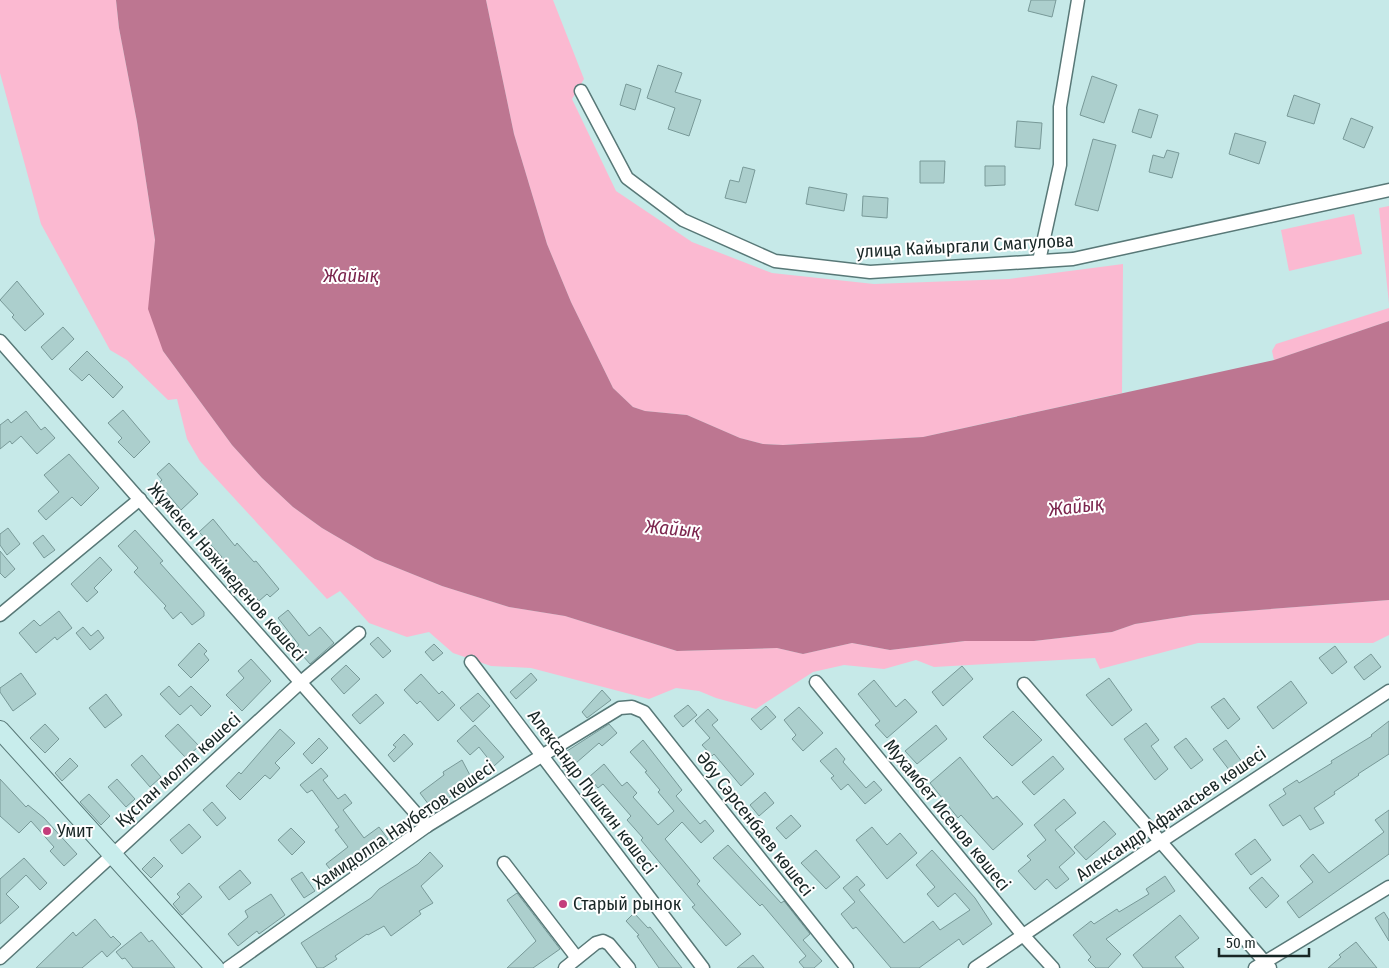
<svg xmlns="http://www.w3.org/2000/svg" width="1389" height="968" viewBox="0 0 1389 968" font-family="'Fira Sans Condensed',sans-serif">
<rect width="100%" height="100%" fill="#c6e9e8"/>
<g fill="#fbb9d1">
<polygon points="0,0 116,0 119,28 137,122 155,240 154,261 163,351 232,445 262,478 293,507 322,528 375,559 442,586 509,607 565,616 677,651 777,648 803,654 852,643 890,650 965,641 1034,641 1112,632 1135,624 1193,615 1389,600 1389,635 1373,643 1198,643 1100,669 1095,658 934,667 916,660 884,669 844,665 813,672 756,709 716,698 699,691 676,688 649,699 531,668 491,666 453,653 429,632 407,637 369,623 340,591 327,599 200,461 187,439 177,399 168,400 127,360 110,350 41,224 0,73"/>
<polygon points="486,0 553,0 584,79 572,99 616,191 692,242 772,273 874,284 1009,279 1123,264 1122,393 923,437 783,445 763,444 740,438 687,415 645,411 633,407 613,388 571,302 547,244 514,134"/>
<polygon points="1389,206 1389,304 1379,208"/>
<polygon points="1354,214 1362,254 1289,271 1281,230"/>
<polygon points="1389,308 1389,321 1274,360 1272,351 1276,344"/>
</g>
<polygon fill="#bd7691" points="116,0 486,0 514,134 547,244 571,302 613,388 633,407 645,411 687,415 740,438 763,444 783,445 923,437 1274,360 1389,321 1389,600 1193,615 1135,624 1112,632 1034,641 965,641 890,650 852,643 803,654 777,648 677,651 565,616 509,607 442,586 375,559 322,528 293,507 262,478 232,445 163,351 148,309 155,240 137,122 119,28"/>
<g fill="#accfcd" stroke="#789998">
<polygon points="1031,0 1056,0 1052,17 1028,11"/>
<polygon points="658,65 682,73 675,92 701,100 689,136 668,129 675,108 647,98"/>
<polygon points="1092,76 1117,85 1104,123 1080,115"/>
<polygon points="626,84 641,89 635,110 620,105"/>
<polygon points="1294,95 1320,104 1314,124 1287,116"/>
<polygon points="1139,109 1158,115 1151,138 1132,132"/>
<polygon points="1351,118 1373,127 1364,148 1343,139"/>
<polygon points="1017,121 1042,123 1040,149 1015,147"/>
<polygon points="1235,133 1266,142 1259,164 1229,154"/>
<polygon points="1093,139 1116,145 1098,211 1075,205"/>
<polygon points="1167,150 1179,153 1172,178 1149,172 1153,155 1164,158"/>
<polygon points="920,161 945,161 944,183 920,183"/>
<polygon points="985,166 1005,166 1005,185 985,186"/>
<polygon points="743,167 755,170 746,203 725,198 730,180 739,182"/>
<polygon points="809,187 847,194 844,211 806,204"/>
<polygon points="863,196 888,198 887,218 862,216"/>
<polygon points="17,281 44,314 25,331 12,317 14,315 0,300"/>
<polygon points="63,327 74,339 52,360 41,347"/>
<polygon points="87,351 123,387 113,398 89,374 82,381 69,369"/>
<polygon points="123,410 150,442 134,458 118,442 122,438 108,423"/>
<polygon points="26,411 41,430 45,427 55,438 37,454 21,436 12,444 10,441 0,449 0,425 8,419 11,423"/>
<polygon points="69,454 99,488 81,506 72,497 46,520 38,511 59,492 44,475"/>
<polygon points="169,463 198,494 181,510 166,492 161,497 153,488 162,480 157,474"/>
<polygon points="213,519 235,546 237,543 254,562 256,561 279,589 270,597 267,594 259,601 220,559 222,557 199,532"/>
<polygon points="8,528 20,544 7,555 0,545 0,534"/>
<polygon points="135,530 163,561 160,563 204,612 204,616 192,625 181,612 173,619 164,608 166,606 134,572 138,568 118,546"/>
<polygon points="43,535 55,550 44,558 33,543"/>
<polygon points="0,551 15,569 5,578 0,573"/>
<polygon points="100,557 112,570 94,588 98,592 87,602 71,584"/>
<polygon points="288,610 309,636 320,627 334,643 310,664 296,648 299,645 278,618"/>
<polygon points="59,611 72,628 57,640 55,637 36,653 19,633 34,620 40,626"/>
<polygon points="83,627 91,636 98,630 104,638 90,650 76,633"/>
<polygon points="378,637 391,651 383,658 370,644"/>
<polygon points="199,643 207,651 204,654 209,660 191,678 178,665"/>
<polygon points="434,644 443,653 433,661 425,652"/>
<polygon points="1335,646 1347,662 1332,674 1319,658"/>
<polygon points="1371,654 1381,667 1364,680 1354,667"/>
<polygon points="251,659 271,681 242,711 226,695 244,678 238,671"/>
<polygon points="346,665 360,679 344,694 331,679"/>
<polygon points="962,666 973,679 943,706 932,692"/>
<polygon points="21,673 36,694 13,711 0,692 0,688"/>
<polygon points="531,673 537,680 516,699 510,692"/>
<polygon points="421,674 439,694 442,691 455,705 438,721 420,701 417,704 404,690"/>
<polygon points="1109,678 1132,710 1112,726 1086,695"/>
<polygon points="874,680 896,707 905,699 917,712 887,738 875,725 880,721 858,694"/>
<polygon points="1291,681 1307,703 1273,729 1257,707"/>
<polygon points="169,686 179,697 191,686 211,706 201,716 191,705 180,715 160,694"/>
<polygon points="602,690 611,700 587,718 582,712"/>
<polygon points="478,693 490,706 473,722 460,708"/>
<polygon points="106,694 122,715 105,728 89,708"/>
<polygon points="376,694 384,703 360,724 352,715"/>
<polygon points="1224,698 1240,719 1228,729 1211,707"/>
<polygon points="688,705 697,715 683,727 674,716"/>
<polygon points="766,706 776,717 761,730 751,719"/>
<polygon points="799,707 823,733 803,751 792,739 796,735 784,720"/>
<polygon points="708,709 718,720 712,725 754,774 741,786 714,754 712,756 702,745 710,738 695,721"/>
<polygon points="1013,711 1042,740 1012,766 983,737"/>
<polygon points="1389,721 1389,754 1358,774 1359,775 1334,792 1335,794 1314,808 1324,823 1310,830 1300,815 1283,826 1269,805 1286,794 1283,789 1297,780 1299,783 1332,763 1331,761 1372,736 1371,735"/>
<polygon points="1146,723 1159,740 1151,746 1168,769 1155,780 1124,739"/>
<polygon points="45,724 59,739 45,753 30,738"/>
<polygon points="178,724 199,746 186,758 165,736"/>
<polygon points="609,724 617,733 602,746 599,743 576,763 567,751"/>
<polygon points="475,725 504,757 494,766 479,747 470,755 457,741"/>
<polygon points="936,725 947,739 917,764 905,751"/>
<polygon points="280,729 295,743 275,763 280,768 270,779 265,775 240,800 226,786 239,772 241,774"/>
<polygon points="404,734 413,744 394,762 388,755 396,747 393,745"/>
<polygon points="319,738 328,748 312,764 303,754"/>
<polygon points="1186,738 1203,760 1191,769 1174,747"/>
<polygon points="643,740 682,790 676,796 700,824 705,820 714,831 701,843 682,822 665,839 700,881 697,884 741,934 726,946 692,907 695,905 641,840 643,838 627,820 631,816 603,784 598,788 589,777 604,764 622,786 627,782 637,793 633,797 658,825 674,811 658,792 660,790 645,772 647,771 630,752"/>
<polygon points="1226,740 1242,762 1230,771 1213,749"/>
<polygon points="836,748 845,759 843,762 866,788 874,781 882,790 865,804 848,784 841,790 831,778 834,776 820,761"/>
<polygon points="142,755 161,777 150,787 131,765"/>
<polygon points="1053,756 1064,769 1034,795 1022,782"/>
<polygon points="960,757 993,799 997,796 1023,824 993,850 961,815 958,818 930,783"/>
<polygon points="70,758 78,766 62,781 55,773"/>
<polygon points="462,760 473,781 432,809 420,793 444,775 443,772"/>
<polygon points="321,768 328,776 323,780 338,799 345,794 352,803 343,810 364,838 379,827 388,839 337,878 326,864 348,847 335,830 339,827 312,790 307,793 300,785"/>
<polygon points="0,779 26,807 28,805 44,818 77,854 64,866 50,851 54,847 31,821 19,833 0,816"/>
<polygon points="117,779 135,799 126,807 108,787"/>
<polygon points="765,792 774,803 759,816 750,805"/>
<polygon points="89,794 110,816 101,825 80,802"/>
<polygon points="1064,799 1076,813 1055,830 1075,853 1059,867 1069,879 1056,889 1047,879 1035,890 1018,871 1031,860 1027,856 1046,840 1034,825"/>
<polygon points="212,802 226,818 217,826 203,810"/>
<polygon points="1389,810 1389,854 1299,918 1287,902 1313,882 1300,866 1313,854 1329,873 1384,832 1375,820"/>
<polygon points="791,815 801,826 786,839 776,828"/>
<polygon points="1104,821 1116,834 1086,860 1074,847"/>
<polygon points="189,824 201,837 182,854 170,840"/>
<polygon points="872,827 887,845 900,833 917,853 887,879 856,840"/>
<polygon points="291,828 305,842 292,855 278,840"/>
<polygon points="1255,839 1271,860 1251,875 1235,854"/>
<polygon points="728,845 781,903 784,901 810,934 803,940 822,961 814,968 804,968 799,962 806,956 762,904 760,906 713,858"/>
<polygon points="816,850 840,877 826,889 801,863"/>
<polygon points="932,850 975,898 992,924 963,945 959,939 919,968 891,968 856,927 853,929 841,914 855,902 843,888 857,876 865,885 859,890 904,943 933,921 940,930 970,910 955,893 938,907 927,894 935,887 916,865"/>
<polygon points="430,852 443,866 421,886 433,903 419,911 421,914 391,936 384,926 368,935 367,934 335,956 337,959 323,968 317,968 301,943 371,898 379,889 418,864"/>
<polygon points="154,857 163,866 151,878 142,869"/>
<polygon points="24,858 47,883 40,890 26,875 6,894 19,907 0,924 0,879"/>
<polygon points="240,870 251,883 229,900 219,887"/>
<polygon points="302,872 315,891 304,898 291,879"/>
<polygon points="1165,876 1175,891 1106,939 1121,954 1108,968 1096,968 1088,960 1091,957 1073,935 1091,921 1094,924 1117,909 1119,912 1149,894 1146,889"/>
<polygon points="1262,877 1279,896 1266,908 1249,888"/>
<polygon points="189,883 202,897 182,915 173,904 180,897 177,894"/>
<polygon points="517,893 560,949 533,968 507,968 536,941 507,900"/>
<polygon points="271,894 285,915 259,934 257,931 238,946 228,934 248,917 245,911"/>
<polygon points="1384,912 1389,920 1389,941 1375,918"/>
<polygon points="634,913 648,928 650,927 682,968 659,968 637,936 639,935 626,921"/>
<polygon points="1180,915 1199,938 1175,957 1184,968 1143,968 1133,955"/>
<polygon points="95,919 111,938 113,936 121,944 107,957 102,951 82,968 36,968 73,932 76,936"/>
<polygon points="141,932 149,942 152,940 175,968 133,968 125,958 122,959 116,952"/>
<polygon points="1356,942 1377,968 1328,968 1341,957 1339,955"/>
<polygon points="753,955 764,968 737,968"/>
</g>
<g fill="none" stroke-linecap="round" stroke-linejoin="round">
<defs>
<g id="street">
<polyline points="581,91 627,178 683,220 775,261 870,272 1073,259 1389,190"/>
<polyline points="1039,261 1060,165 1060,107 1078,0"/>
<polyline points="0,341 427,826"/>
<polyline points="0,615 140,499"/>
<polyline points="471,662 703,968"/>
<polyline points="816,682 1022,934 1053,968"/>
<polyline points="1024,684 1270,968"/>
<polyline points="504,863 577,958"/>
<polyline points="0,958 301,682 359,633"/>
<polyline points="228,968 427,826 620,708 632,707 644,712 847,968"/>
<polyline points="565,968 596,943 603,941 609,944 629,968"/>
<polyline points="975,968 1160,842 1389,691"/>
<polyline points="1255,968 1389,887"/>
</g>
<polyline id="secondary" points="0,730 215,968"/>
</defs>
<use href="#street" stroke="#587877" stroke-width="15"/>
<use href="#secondary" stroke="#587877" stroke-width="20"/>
<use href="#street" stroke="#fff" stroke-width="12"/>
<use href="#secondary" stroke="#c8edec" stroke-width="18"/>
</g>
<g fill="#c43d7c" stroke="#fff" stroke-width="2">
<circle cx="47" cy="831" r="5"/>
<circle cx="563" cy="904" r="5"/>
</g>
<g text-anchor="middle" stroke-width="4" stroke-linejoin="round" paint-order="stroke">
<g font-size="18" fill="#182625" stroke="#fff">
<text transform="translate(965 246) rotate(-3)" y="6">улица Кайыргали Смагулова</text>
<text transform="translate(227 572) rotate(49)" y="6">Жұмекен Нәжімеденов көшесі</text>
<text transform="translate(178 770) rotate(-42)" y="6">Құспан молла көшесі</text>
<text transform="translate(592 792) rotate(53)" y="6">Александр Пушкин көшесі</text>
<text transform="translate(1171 814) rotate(-34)" y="6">Александр Афанасьев көшесі</text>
<text transform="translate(947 815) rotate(51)" y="6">Мухамбет Исенов көшесі</text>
<text transform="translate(755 824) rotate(52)" y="6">Әбу Сәрсенбаев көшесі</text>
<text transform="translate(404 825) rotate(-34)" y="6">Хамидолла Наубетов көшесі</text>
</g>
<g font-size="18" fill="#182625" stroke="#fff" text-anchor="start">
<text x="57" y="837">Умит</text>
<text x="573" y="910">Старый рынок</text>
</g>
<g font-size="19" font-style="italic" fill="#7c264e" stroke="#fff">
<text x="351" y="282">Жайық</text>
<text transform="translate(1076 506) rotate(-7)" y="7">Жайық</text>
<text transform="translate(673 528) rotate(5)" y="7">Жайық</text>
</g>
</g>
<path d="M1219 948v8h90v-8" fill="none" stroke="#182625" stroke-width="2.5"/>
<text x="1226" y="948" font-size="15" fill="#182625" stroke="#ffffff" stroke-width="4" paint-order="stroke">50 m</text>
</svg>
